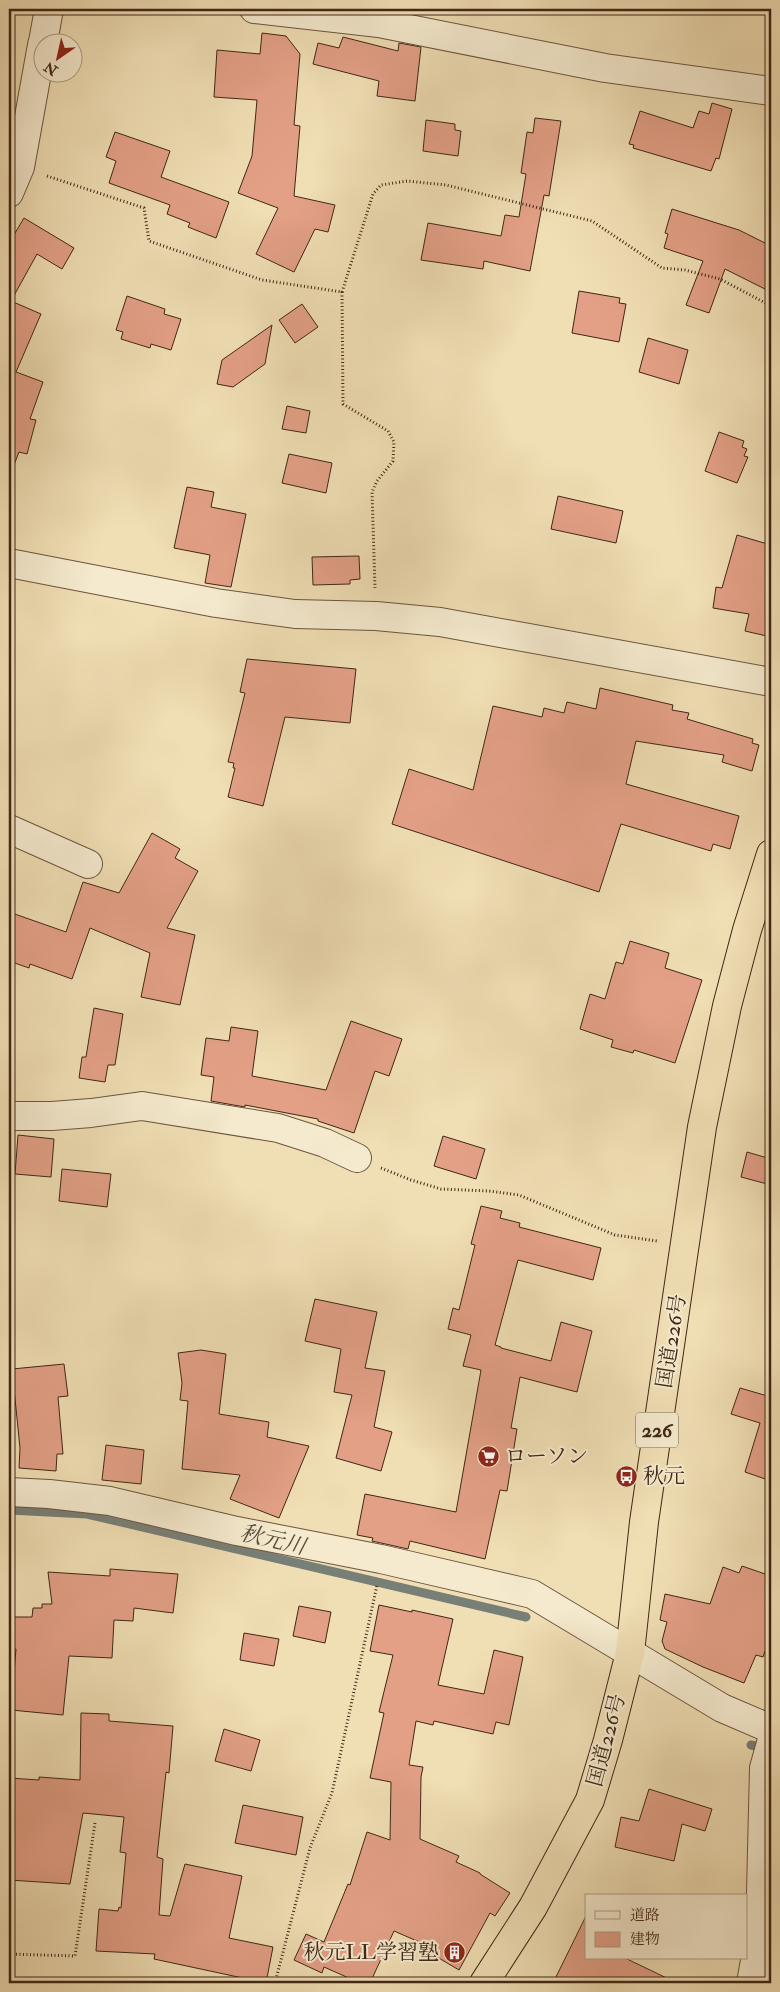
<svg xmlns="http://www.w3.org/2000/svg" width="780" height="1992" viewBox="0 0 780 1992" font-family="'IM FELL Double Pica','Noto Serif JP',serif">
<rect width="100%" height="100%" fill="#f0deb4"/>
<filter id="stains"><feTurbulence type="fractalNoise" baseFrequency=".004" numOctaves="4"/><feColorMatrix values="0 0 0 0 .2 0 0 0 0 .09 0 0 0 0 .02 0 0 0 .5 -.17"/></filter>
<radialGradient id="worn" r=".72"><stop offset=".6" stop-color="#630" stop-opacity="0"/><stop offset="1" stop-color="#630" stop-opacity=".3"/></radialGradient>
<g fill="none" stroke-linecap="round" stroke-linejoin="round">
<g stroke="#787f77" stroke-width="9">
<polyline points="9,1510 87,1514 526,1617"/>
<polyline points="751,1745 766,1748"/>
<polyline points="770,1983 771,1977"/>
</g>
</g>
<g fill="#e3a087" stroke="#402717">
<polygon points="262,33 286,36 300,54 294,125 300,126 294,196 335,205 328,232 315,229 294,272 256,254 278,208 238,193 252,156 257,100 214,97 217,50 260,54"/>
<polygon points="343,37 398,51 399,43 421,47 415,101 377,96 379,81 313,64 318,43 339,48"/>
<polygon points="712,103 732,109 719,159 716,158 711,171 633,148 634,145 629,144 640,111 693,128 699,111 709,114"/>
<polygon points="535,118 561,121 549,196 544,195 530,271 484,261 483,269 421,260 428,223 501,236 505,215 519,217 526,174 521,173 527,132 533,133"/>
<polygon points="426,120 455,124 455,130 461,131 458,156 423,151"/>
<polygon points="115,132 170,151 161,177 229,202 216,238 188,227 190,223 167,214 170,205 109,183 116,161 106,157"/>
<polygon points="672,209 739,230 771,246 771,292 725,269 709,313 686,305 703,261 664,248 668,234 665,233"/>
<polygon points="24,218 74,248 62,269 37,254 11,301 41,314 16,372 43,382 30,419 36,420 27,454 19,452 12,470 9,470 9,243"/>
<polygon points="579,291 620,298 619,303 626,304 619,342 572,333"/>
<polygon points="127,296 165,309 164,314 181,319 171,350 151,344 150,348 121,339 123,332 116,330"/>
<polygon points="302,304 318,327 295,343 279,320"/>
<polygon points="272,325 265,364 233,387 217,384 222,360"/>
<polygon points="648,338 688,350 679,384 639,372"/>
<polygon points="287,406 310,411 306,433 282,429"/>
<polygon points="719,432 744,441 742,447 747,449 744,456 748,457 737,483 705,471"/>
<polygon points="289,454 332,463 326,493 282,483"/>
<polygon points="187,487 214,492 211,507 246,514 231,587 205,583 210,555 174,548"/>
<polygon points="558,496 623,511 616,543 551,529"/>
<polygon points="737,535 771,545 771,637 745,631 749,614 713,608 716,587 722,588"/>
<polygon points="359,556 360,579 350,580 350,584 313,585 312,557"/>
<polygon points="247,659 356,669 350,723 285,717 263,806 228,797 235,768 233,768 234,763 228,762 245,693 240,692"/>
<polygon points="600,688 673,705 672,710 689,713 687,719 753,739 752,743 759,745 752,771 722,762 724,755 636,741 626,784 739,816 730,849 713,844 711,851 621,824 599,892 392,824 409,769 473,790 493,706 542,717 544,708 564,713 567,702 596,709"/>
<polygon points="152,833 180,849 175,858 198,871 167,928 195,935 180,1005 141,997 150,953 90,928 72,979 30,964 29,968 9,961 9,912 66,932 83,882 119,893"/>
<polygon points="630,941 669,953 665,968 702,980 675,1063 634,1050 633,1053 611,1047 613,1040 580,1029 590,994 605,999 616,962 623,964"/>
<polygon points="94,1008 123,1014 115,1065 108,1065 105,1082 79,1078 82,1057 86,1057"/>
<polygon points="351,1021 402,1039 389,1076 375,1071 354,1133 318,1121 318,1119 245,1105 245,1107 211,1101 214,1077 201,1075 206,1038 229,1041 231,1027 258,1031 252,1076 326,1090"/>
<polygon points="18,1135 54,1139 51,1177 15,1174"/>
<polygon points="443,1136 485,1149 476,1179 434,1166"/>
<polygon points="747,1152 771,1159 771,1185 741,1177"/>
<polygon points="62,1169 111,1174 107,1207 59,1201"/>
<polygon points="481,1206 502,1211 500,1218 520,1223 519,1227 601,1248 593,1280 518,1260 495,1345 501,1347 501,1348 551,1361 561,1322 592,1331 577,1392 520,1377 511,1428 517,1429 507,1491 500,1490 485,1559 410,1541 408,1549 372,1541 373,1538 357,1535 365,1494 456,1512 481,1370 463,1366 471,1335 448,1329 453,1308 459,1310 475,1245 471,1244"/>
<polygon points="315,1299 377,1312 365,1368 385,1371 374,1427 392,1432 381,1471 336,1458 352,1395 334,1392 341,1349 305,1341"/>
<polygon points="201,1350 226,1354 219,1414 269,1422 267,1437 309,1446 279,1518 230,1499 240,1475 182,1469 188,1401 180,1400 182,1383 178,1353"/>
<polygon points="64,1364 68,1396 58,1397 63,1454 57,1454 56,1471 19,1468 20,1448 12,1369"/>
<polygon points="740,1388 771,1397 771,1481 745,1472 760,1423 731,1414"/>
<polygon points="106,1445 144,1450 141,1484 102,1480"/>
<polygon points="742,1566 771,1576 771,1634 763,1657 756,1655 744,1683 703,1667 665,1649 662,1641 667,1622 660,1620 665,1594 710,1604 723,1567 739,1573"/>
<polygon points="110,1569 178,1574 173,1613 134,1608 133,1621 114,1620 112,1658 69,1656 63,1715 11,1710 16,1649 12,1649 12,1617 32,1617 33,1608 42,1608 42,1604 52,1604 48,1572 110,1576"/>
<polygon points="379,1605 412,1612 412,1610 453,1619 438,1685 484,1694 494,1650 523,1657 509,1725 496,1722 493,1734 434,1721 433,1725 416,1721 409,1765 423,1767 421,1777 420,1839 459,1856 456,1862 480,1873 480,1874 510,1893 495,1916 490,1913 459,1970 437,1957 440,1951 394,1931 370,1983 360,1983 324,1967 322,1973 294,1960 306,1934 324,1942 348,1884 350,1885 367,1832 390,1840 391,1782 370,1778 384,1713 379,1712 393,1655 370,1651"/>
<polygon points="299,1606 331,1612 325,1643 293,1636"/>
<polygon points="244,1633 279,1639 274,1666 240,1660"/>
<polygon points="81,1713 109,1714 109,1721 173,1726 169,1773 166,1772 157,1857 163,1859 159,1915 170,1916 185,1864 242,1876 229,1938 273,1947 266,1983 154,1959 155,1954 96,1951 99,1909 118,1911 119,1907 121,1908 126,1853 120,1852 124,1817 83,1813 70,1884 9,1880 9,1778 39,1780 39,1777 80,1780"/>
<polygon points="224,1729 260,1740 251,1771 215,1761"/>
<polygon points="649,1789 712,1809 705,1831 682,1824 674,1861 615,1847 621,1817 639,1821"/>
<polygon points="243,1805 303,1817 296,1855 235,1843"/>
<polygon points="586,1916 586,1958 625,1958 677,1983 553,1983"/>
</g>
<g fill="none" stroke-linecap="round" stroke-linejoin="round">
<defs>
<g id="minor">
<polyline points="254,9 379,23 605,68 771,91"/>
<polyline points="43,42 49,9"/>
<polyline points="9,193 20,167 42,45"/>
<polyline points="9,563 216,603 295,614 376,616 440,622 771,682"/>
<polyline points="9,829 88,864"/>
<polyline points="9,1116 52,1116 91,1113 142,1106 278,1128 325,1143 357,1158"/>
<polyline points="9,1492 49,1494 110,1501 237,1531 381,1559 532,1594 722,1708 771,1729"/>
<polyline points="751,1983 760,1933 764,1768 771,1743"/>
</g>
<polyline id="trunk" points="484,1983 533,1907 590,1800 608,1740 630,1653 644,1522 702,1127 727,1006 747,930 771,854"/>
</defs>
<use href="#minor" stroke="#6c553e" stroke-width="30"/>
<use href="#trunk" stroke="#402717" stroke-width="30"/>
<g stroke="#402717" stroke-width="3" stroke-dasharray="1 2.5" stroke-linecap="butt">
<polyline points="47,176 144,208 149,241 262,280 342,292 373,194 381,185 407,181 446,185 592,221 662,268 685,270 720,279 771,306"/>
<polyline points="342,292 343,404 388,431 394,442 393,461 377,481 372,492 375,588"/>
<polyline points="381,1168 411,1180 441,1189 489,1191 519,1195 615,1235 657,1241"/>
<polyline points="9,1954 75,1956 95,1823"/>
<polyline points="275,1983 310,1848 332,1793 377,1585"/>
</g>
<use href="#minor" stroke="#f5eace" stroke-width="28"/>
<use href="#trunk" stroke="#f0deb4" stroke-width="28"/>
</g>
<defs>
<symbol id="supermarket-disc" viewBox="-11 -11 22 22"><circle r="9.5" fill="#8f2418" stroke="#f5eace"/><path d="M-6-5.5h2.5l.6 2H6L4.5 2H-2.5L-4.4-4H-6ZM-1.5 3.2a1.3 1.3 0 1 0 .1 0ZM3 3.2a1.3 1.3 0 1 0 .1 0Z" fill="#fff"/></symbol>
<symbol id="bus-disc" viewBox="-11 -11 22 22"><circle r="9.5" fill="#8f2418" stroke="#f5eace"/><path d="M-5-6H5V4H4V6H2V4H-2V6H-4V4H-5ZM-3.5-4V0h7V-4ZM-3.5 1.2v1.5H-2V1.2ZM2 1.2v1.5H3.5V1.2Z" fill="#fff"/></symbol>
<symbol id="building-disc" viewBox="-11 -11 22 22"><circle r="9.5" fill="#8f2418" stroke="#f5eace"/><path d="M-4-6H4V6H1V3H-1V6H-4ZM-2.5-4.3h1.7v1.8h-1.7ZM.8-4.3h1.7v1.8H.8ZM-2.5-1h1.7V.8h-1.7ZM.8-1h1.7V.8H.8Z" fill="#fff"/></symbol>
</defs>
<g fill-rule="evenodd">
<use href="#supermarket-disc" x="476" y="1444" width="25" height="25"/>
<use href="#bus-disc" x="614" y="1464" width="25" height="25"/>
<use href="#building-disc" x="442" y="1940" width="25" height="25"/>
</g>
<g text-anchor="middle" stroke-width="4" stroke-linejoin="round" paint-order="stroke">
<rect fill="#f5eace" stroke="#76624e" stroke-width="1" x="636" y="1412.5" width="42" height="35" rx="4"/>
<g font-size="20" font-weight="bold" fill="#402717">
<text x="657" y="1437">226</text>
</g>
<g font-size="21" fill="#402717" stroke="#f5eace">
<text transform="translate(671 1341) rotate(-81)" y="7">国道226号</text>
<text transform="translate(606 1740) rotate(-75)" y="7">国道226号</text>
</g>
<g font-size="21" fill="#402717" stroke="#f5eace" text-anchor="start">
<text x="505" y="1463">ローソン</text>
<text x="643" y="1483">秋元</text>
<text x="439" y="1959" text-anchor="end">秋元LL学習塾</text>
</g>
<g font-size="22" font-style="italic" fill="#584c3f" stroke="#f5eace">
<text transform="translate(273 1539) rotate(13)" y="8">秋元川</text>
</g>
</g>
<rect width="780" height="1992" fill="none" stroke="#f0deb4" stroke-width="30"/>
<rect x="10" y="10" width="760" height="1972" fill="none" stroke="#402717" stroke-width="2.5"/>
<rect x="15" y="15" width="750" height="1962" fill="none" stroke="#402717"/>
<rect x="585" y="1894" width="162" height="65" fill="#f5eace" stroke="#ad9c85"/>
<rect x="595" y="1911" width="25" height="8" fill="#f5eace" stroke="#ad9c85"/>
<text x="630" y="1920" font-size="15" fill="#402717">道路</text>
<rect x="595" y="1932" width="25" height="15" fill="#e3a087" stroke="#ad9c85"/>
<text x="630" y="1944" font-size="15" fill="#402717">建物</text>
<g transform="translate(58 58) rotate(214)"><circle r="24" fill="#f5eace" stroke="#ad9c85"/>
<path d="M0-4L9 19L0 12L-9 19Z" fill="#8f2418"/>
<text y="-8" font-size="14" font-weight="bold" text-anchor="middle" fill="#402717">N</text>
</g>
<rect width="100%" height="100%" filter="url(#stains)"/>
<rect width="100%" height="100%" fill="url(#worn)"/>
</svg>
